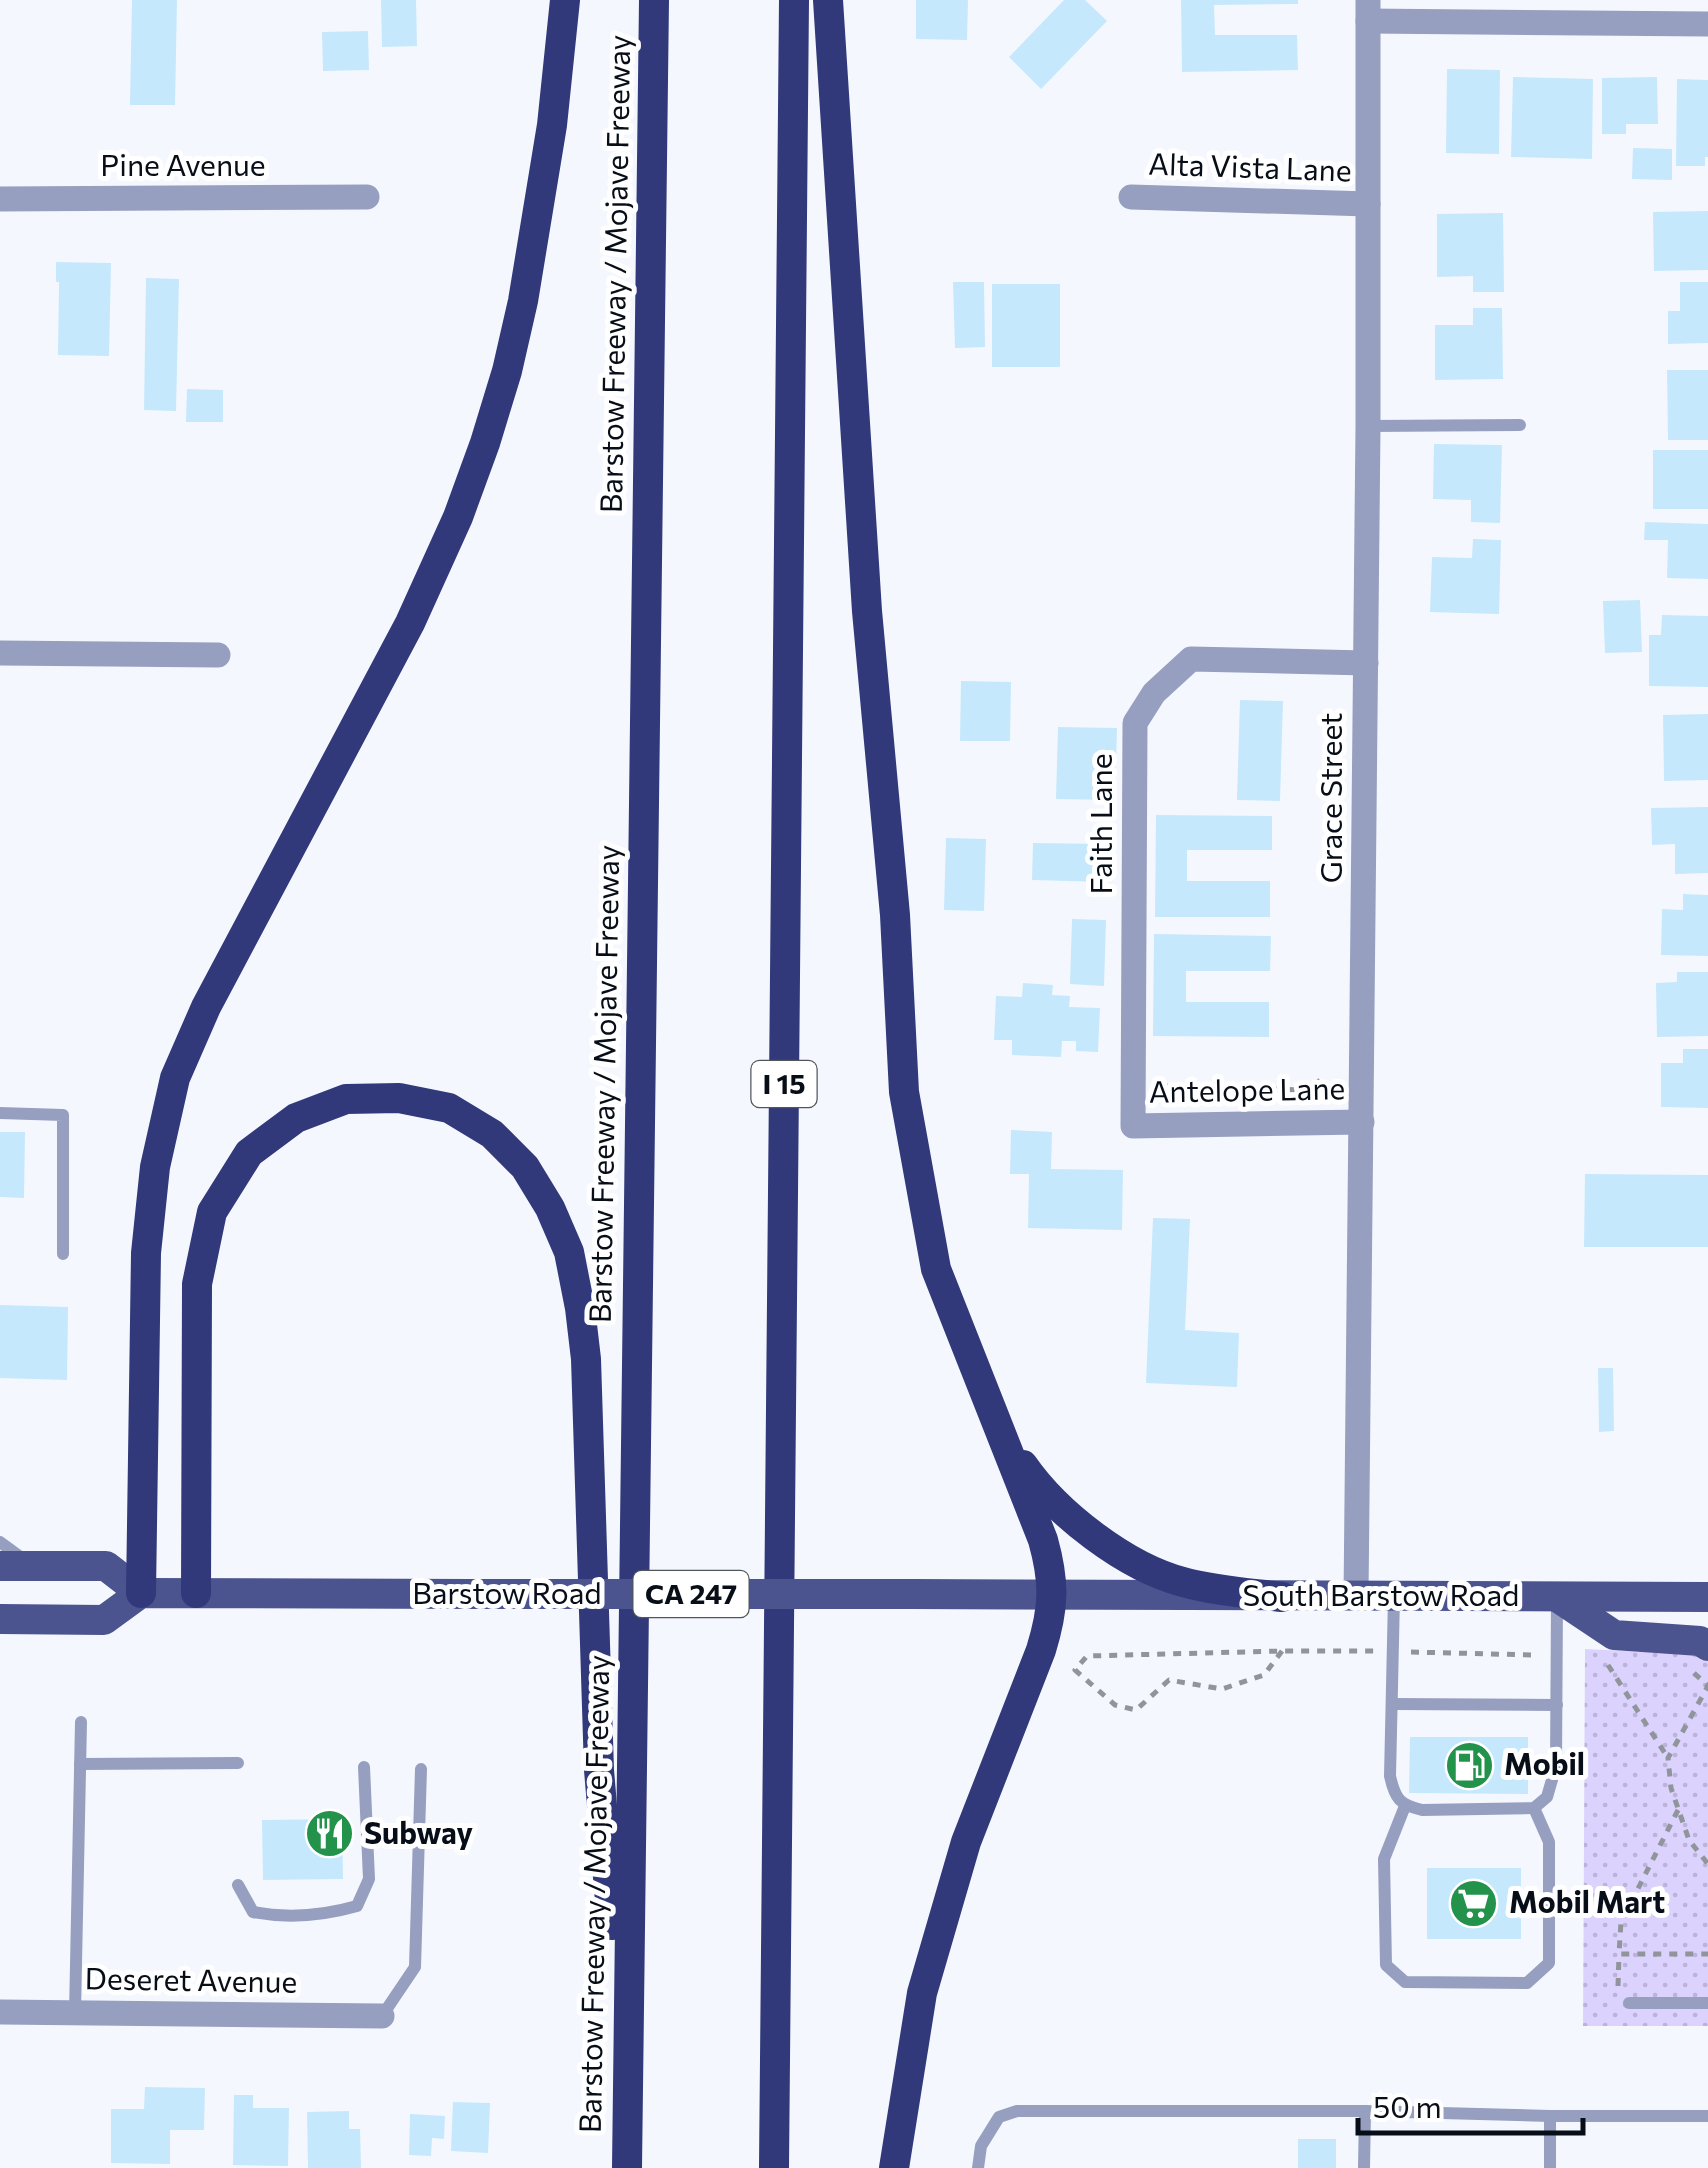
<svg xmlns="http://www.w3.org/2000/svg" width="1708" height="2168" viewBox="0 0 1708 2168" font-family="Commissioner,sans-serif">
<defs>
<pattern id="park-dots" width="8" height="8" patternUnits="userSpaceOnUse" patternTransform="scale(2.5)"><rect width="8" height="8" fill="#dcd2fe"/><path d="M2 2h.1M6 6h.1" fill="none" stroke="#bbb3d9" stroke-width="1.8" stroke-linecap="round"/></pattern>
</defs>
<rect width="100%" height="100%" fill="#f4f8fe"/>
<polygon fill="url(#park-dots)" points="1585,1649 1708,1655 1708,2026 1583,2026"/>
<g fill="#c6e8fc">
<polygon points="132,0 177,0 175,105 130,105"/>
<polygon points="381,0 416,0 417,46 382,47"/>
<polygon points="916,0 968,0 967,40 916,39"/>
<polygon points="1064,0 1085,0 1107,21 1041,89 1009,57"/>
<polygon points="1181,0 1298,0 1298,4 1214,5 1215,35 1297,35 1298,70 1182,72"/>
<polygon points="368,31 369,70 323,71 322,32"/>
<polygon points="1447,69 1500,70 1499,154 1446,153"/>
<polygon points="1513,77 1593,79 1592,159 1511,157"/>
<polygon points="1657,77 1658,124 1626,124 1626,134 1602,134 1602,78"/>
<polygon points="1677,79 1708,80 1708,157 1705,157 1705,166 1676,166"/>
<polygon points="1633,148 1672,149 1672,180 1632,179"/>
<polygon points="1708,211 1708,270 1654,271 1653,212"/>
<polygon points="1503,213 1504,292 1473,292 1473,276 1437,277 1437,214"/>
<polygon points="56,262 111,263 109,356 58,355 59,282 56,282"/>
<polygon points="146,278 179,279 176,411 144,410"/>
<polygon points="953,282 984,282 985,347 955,348"/>
<polygon points="1680,282 1708,282 1708,343 1668,344 1668,311 1680,311"/>
<rect x="992" y="284" width="68" height="83"/>
<polygon points="1473,308 1502,308 1503,379 1435,380 1435,325 1473,325"/>
<polygon points="1667,370 1708,370 1708,440 1668,440"/>
<polygon points="187,389 223,390 223,422 186,422"/>
<polygon points="1434,444 1502,445 1500,523 1471,522 1471,500 1433,499"/>
<rect x="1653" y="450" width="55" height="59"/>
<polygon points="1645,522 1708,524 1708,579 1667,578 1668,540 1644,540"/>
<polygon points="1473,539 1501,540 1499,614 1430,612 1432,557 1472,558"/>
<polygon points="1640,600 1642,652 1605,653 1603,601"/>
<polygon points="1662,615 1708,616 1708,687 1649,686 1649,635 1661,635"/>
<polygon points="961,681 1011,682 1010,741 960,741"/>
<polygon points="1240,700 1283,701 1280,801 1237,800"/>
<polygon points="1708,714 1708,780 1664,781 1663,715"/>
<polygon points="1058,727 1117,728 1115,800 1056,799"/>
<polygon points="1708,807 1708,873 1675,874 1675,844 1652,845 1651,808"/>
<polygon points="1156,815 1272,816 1272,850 1187,850 1187,881 1270,881 1270,917 1155,917"/>
<polygon points="946,838 986,839 984,911 944,910"/>
<polygon points="1033,843 1106,844 1105,882 1032,880"/>
<polygon points="1683,894 1708,895 1708,956 1661,955 1662,909 1683,910"/>
<polygon points="1072,919 1106,920 1104,986 1070,984"/>
<polygon points="1154,934 1271,936 1270,971 1186,971 1186,1002 1269,1002 1269,1037 1153,1036"/>
<polygon points="1677,972 1708,972 1708,1036 1657,1037 1656,983 1677,982"/>
<polygon points="1023,983 1053,985 1052,995 1070,996 1069,1007 1100,1008 1098,1052 1076,1051 1076,1041 1062,1041 1061,1057 1012,1055 1012,1040 994,1040 996,996 1022,997"/>
<polygon points="1683,1049 1708,1049 1708,1108 1661,1107 1661,1063 1683,1063"/>
<polygon points="1011,1130 1052,1132 1051,1169 1123,1170 1122,1230 1028,1228 1029,1174 1010,1174"/>
<polygon points="0,1132 25,1132 24,1198 0,1197"/>
<polygon points="1585,1174 1708,1175 1708,1247 1584,1247"/>
<polygon points="1153,1218 1190,1219 1185,1330 1239,1333 1237,1387 1146,1383"/>
<polygon points="0,1305 68,1307 67,1380 0,1378"/>
<polygon points="1598,1368 1613,1368 1614,1431 1599,1432"/>
<polygon points="1410,1737 1528,1737 1528,1794 1409,1793"/>
<polygon points="342,1819 343,1879 263,1880 262,1820"/>
<rect x="1427" y="1868" width="94" height="71"/>
<polygon points="145,2087 205,2088 204,2130 170,2130 170,2164 111,2163 111,2109 144,2109"/>
<polygon points="234,2095 253,2095 253,2108 289,2108 288,2166 233,2165"/>
<polygon points="453,2102 490,2103 488,2153 451,2151"/>
<polygon points="349,2111 349,2129 360,2129 361,2168 308,2168 307,2112"/>
<polygon points="410,2114 445,2116 444,2139 432,2138 431,2156 409,2155"/>
<rect x="1298" y="2139" width="38" height="29"/>
</g>
<g fill="none" stroke-linecap="round" stroke-linejoin="round">
<g stroke="#90959c" stroke-width="5" stroke-dasharray="8 8" stroke-linecap="butt">
<polyline points="1160,1086 1309,1090 1320,1080"/>
<polyline points="1282,1651 1264,1675 1222,1689 1169,1680 1136,1710 1115,1705 1075,1670 1087,1656 1282,1651 1375,1651"/>
<polyline points="1411,1652 1535,1655"/>
<polyline points="1608,1665 1668,1758"/>
<polyline points="1694,1673 1708,1686 1668,1758 1671,1788 1689,1840 1708,1864"/>
<polyline points="1678,1810 1621,1922 1619,1954 1708,1954"/>
<polyline points="1618,1986 1619,1954"/>
</g>
<g stroke="#979fc0" stroke-width="12">
<polyline points="1368,426 1520,425"/>
<polyline points="0,1113 63,1115 63,1254"/>
<polyline points="0,1542 26,1561"/>
<path d="M1394 1597 1390 1776C1395 1799 1400 1805 1422 1810L1534 1808 1547 1797 1556 1766 1557 1599"/>
<polyline points="1392,1704 1557,1705"/>
<polyline points="80,1764 238,1763"/>
<polyline points="1405,1806 1384,1859 1386,1965 1405,1982 1527,1983 1549,1963 1549,1842 1534,1808"/>
<path d="M238 1885 253 1912C289 1919 322 1916 357 1906L369 1879 364 1767"/>
<polyline points="1629,2003 1708,2003"/>
<polyline points="75,2013 81,1722"/>
<polyline points="382,2016 415,1967 421,1769"/>
<polyline points="1550,2116 1550,2168"/>
<polyline points="978,2168 981,2146 999,2117 1017,2111 1365,2111 1550,2116 1708,2116"/>
<polyline points="1364,2168 1365,2111"/>
</g>
<g stroke="#979fc0" stroke-width="25">
<polyline points="1368,21 1708,24"/>
<polyline points="1131,197 1368,204"/>
<polyline points="0,199 367,197"/>
<polyline points="0,653 218,655"/>
<polyline points="1362,1122 1133,1126 1135,723 1154,693 1191,659 1366,663"/>
<polyline points="1356,1597 1368,426 1368,0"/>
<polyline points="0,2012 382,2016"/>
</g>
<g stroke="#4b548e" stroke-width="30">
<polyline points="0,1566 106,1566 141,1593"/>
<polyline points="912,1594 1708,1597"/>
<polyline points="1557,1597 1614,1635 1700,1641 1708,1646"/>
<polyline points="0,1619 104,1620 141,1593 471,1594"/>
</g>
<g stroke="#32397b" stroke-width="30">
<path d="M828 0 867 611 895 915 904 1092 936 1269 1043 1540C1055 1583 1054 1608 1041 1650L966 1842 922 1993 894 2168"/>
<path d="M1023 1465C1057 1514 1126 1567 1183 1582 1215 1591 1249 1593 1282 1597"/>
<polyline points="141,1593 146,1253 155,1167 175,1078 206,1007 410,623 458,517 485,443 507,371 523,301 552,125 565,0"/>
<polyline points="196,1593 197,1284 212,1212 249,1153 296,1118 346,1099 399,1098 449,1108 492,1134 525,1167 550,1208 569,1252 580,1308 586,1359 599,1770 612,1925"/>
<polyline points="627,2168 654,0"/>
<polyline points="774,2168 794,0"/>
</g>
<polyline stroke="#4b548e" stroke-width="30" points="471,1594 912,1594"/>
</g>
<defs>
<symbol id="fuel-disc" viewBox="-11 -11 22 22"><circle r="9.5" fill="#23924b" stroke="#fff"/><path d="M-5.5-6h7V0h2V4h1.3V-2.5L3-4.5l.8-.8L6-3V5H2.5V1h-1V6h-7ZM-4.2-4.7v3.2H.2V-4.7Z" fill="#fff"/></symbol>
<symbol id="restaurant-disc" viewBox="-11 -11 22 22"><circle r="9.5" fill="#23924b" stroke="#fff"/><path d="M-5-6h1v4h1v-4h1v4h1v-4h1v5L-1.5 .5V6h-2V.5L-5-1ZM5-6V6H3V1.5H1.5Q1.5-4 5-6Z" fill="#fff"/></symbol>
<symbol id="supermarket-disc" viewBox="-11 -11 22 22"><circle r="9.5" fill="#23924b" stroke="#fff"/><path d="M-6-5.5h2.5l.6 2H6L4.5 2H-2.5L-4.4-4H-6ZM-1.5 3.2a1.3 1.3 0 1 0 .1 0ZM3 3.2a1.3 1.3 0 1 0 .1 0Z" fill="#fff"/></symbol>
</defs>
<g fill-rule="evenodd">
<use href="#fuel-disc" x="1442" y="1738" width="55" height="55"/>
<use href="#restaurant-disc" x="302" y="1806" width="55" height="55"/>
<use href="#supermarket-disc" x="1446" y="1876" width="55" height="55"/>
</g>
<g text-anchor="middle" stroke-width="10" stroke-linejoin="round" paint-order="stroke">
<g fill="#fff" stroke="#51565d" stroke-width="2.5">
<rect x="751.5" y="1061" width="65" height="46" rx="8"/>
<rect x="633.5" y="1571" width="115" height="46" rx="8"/>
</g>
<g font-size="28" font-weight="bold" fill="#070e17">
<text x="784" y="1094">I 15</text>
<text x="691" y="1604">CA 247</text>
</g>
<g font-size="30" fill="#070e17" stroke="#fff">
<text x="183" y="176">Pine Avenue</text>
<text transform="translate(1250 168) rotate(2)" y="10">Alta Vista Lane</text>
<text transform="translate(616 274) rotate(-89)" y="10">Barstow Freeway / Mojave Freeway</text>
<text transform="translate(1332 798) rotate(-90)" y="10">Grace Street</text>
<text transform="translate(1102 824) rotate(-90)" y="10">Faith Lane</text>
<text transform="translate(605 1084) rotate(-89)" y="10">Barstow Freeway / Mojave Freeway</text>
<text transform="translate(1247 1091) rotate(-1)" y="10">Antelope Lane</text>
<text x="507" y="1604">Barstow Road</text>
<text x="1381" y="1606">South Barstow Road</text>
<text transform="translate(595 1894) rotate(-89)" y="10">Barstow Freeway / Mojave Freeway</text>
<text transform="translate(191 1981) rotate(1)" y="10">Deseret Avenue</text>
</g>
<g font-size="30" font-weight="bold" fill="#070e17" stroke="#fff" text-anchor="start">
<text x="1504" y="1775">Mobil</text>
<text x="364" y="1844">Subway</text>
<text x="1509" y="1913">Mobil Mart</text>
</g>
</g>
<path d="M1358 2118v15h225v-15" fill="none" stroke="#070e17" stroke-width="5"/>
<text x="1373" y="2118" font-size="30" fill="#070e17" stroke="#ffffff" stroke-width="8" paint-order="stroke">50 m</text>
</svg>
